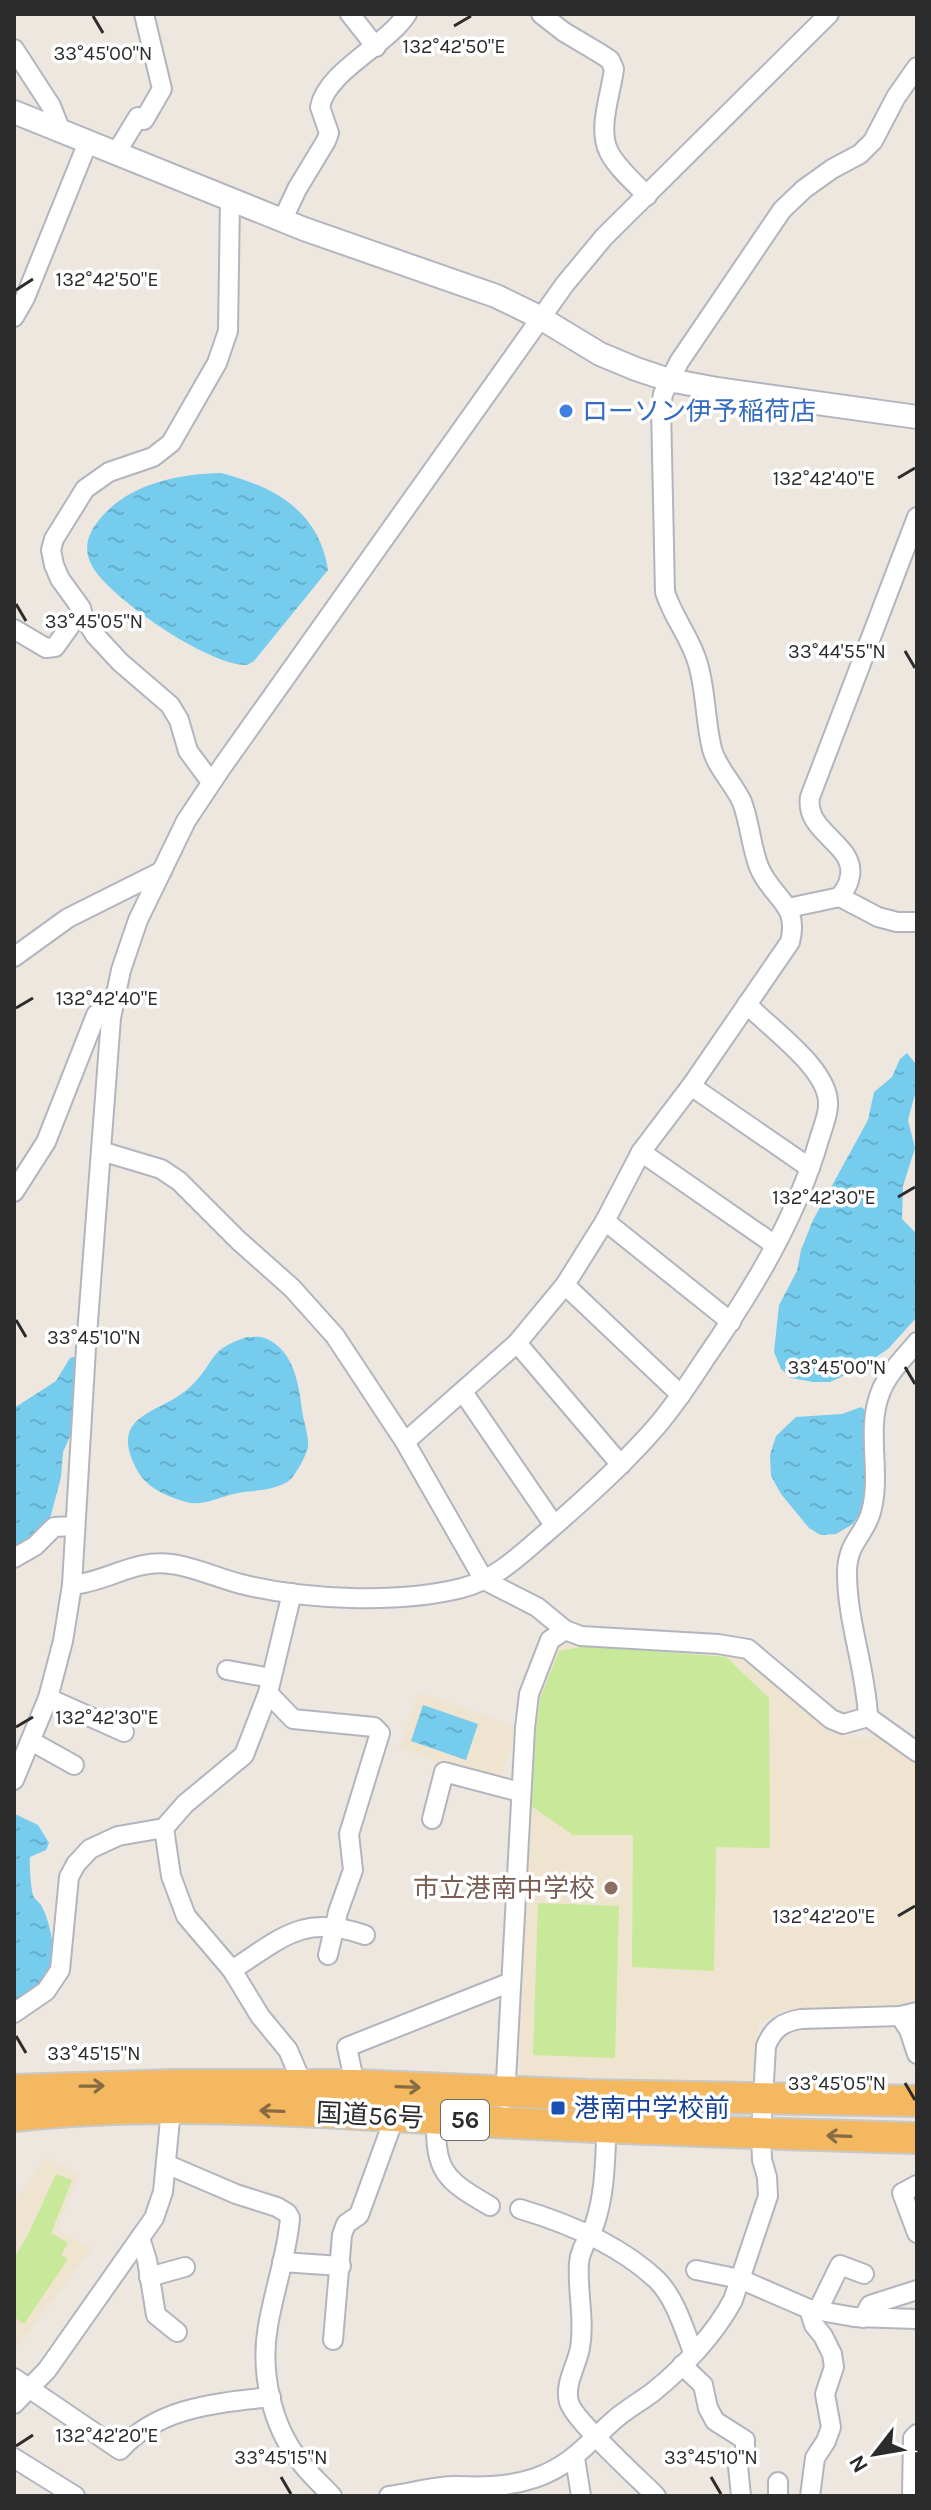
<svg xmlns="http://www.w3.org/2000/svg" width="931" height="2510" viewBox="0 0 931 2510" font-family="Karla,'Noto Sans JP',sans-serif">
<defs>
<pattern id="water-ripples" width="26" height="14" patternUnits="userSpaceOnUse" patternTransform="scale(2)"><rect width="26" height="14" fill="#75ccec"/><path d="M2 4q2-2 4 0t4 0M15 11q2-2 4 0t4 0" fill="none" stroke="#65afcb"/></pattern>
</defs>
<rect width="100%" height="100%" fill="#ede7df"/>
<g fill="#eee4cf">
<polygon points="576,1641 744,1654 835,1732 850,1738 888,1737 917,1763 917,2001 903,2004 781,2010 758,2026 754,2079 695,2086 520,2078 524,1844 535,1698 555,1646"/>
<polygon points="419,1692 518,1727 499,1783 399,1748"/>
<polygon points="46,2157 79,2175 56,2230 92,2248 14,2351 14,2203"/>
</g>
<g fill="#c7e999">
<polygon points="586,1646 726,1657 769,1698 770,1848 716,1847 714,1971 632,1967 633,1835 573,1835 530,1805 533,1755 540,1699 559,1651"/>
<polygon points="538,1903 619,1906 615,2058 533,2055"/>
<polygon points="56,2174 72,2180 51,2233 68,2243 61,2255 68,2259 24,2324 14,2317 14,2258 28,2235"/>
</g>
<g fill="url(#water-ripples)">
<path d="M221 473C275 487 319 511 328 570L254 661 247 665C211 667 107 597 91 564 84 550 87 536 96 524 124 485 175 474 221 473Z"/>
<polygon points="907,1053 915,1063 915,1094 908,1120 915,1148 903,1186 902,1219 917,1234 917,1317 888,1349 858,1369 830,1382 813,1382 791,1378 781,1369 774,1352 779,1305 797,1271 801,1250 813,1220 868,1120 874,1092 892,1077 900,1059"/>
<path d="M247 1337C252 1337 260 1336 265 1338 296 1351 299 1388 303 1416 305 1425 309 1438 308 1447 306 1456 297 1472 291 1479 277 1491 255 1490 238 1493 221 1496 203 1507 186 1502 163 1495 144 1487 134 1464 110 1413 163 1413 190 1387 216 1363 206 1350 247 1337Z"/>
<polygon points="77,1356 74,1427 63,1452 61,1477 51,1515 42,1532 14,1553 14,1408 56,1381 70,1358"/>
<polygon points="861,1407 868,1412 867,1503 853,1524 836,1534 821,1535 809,1528 781,1494 771,1476 770,1455 776,1436 796,1417 842,1414"/>
<polygon points="423,1705 478,1724 466,1760 411,1741"/>
<path d="M15 1814 38 1825 49 1843 46 1850 30 1857C29 1864 31 1889 33 1895 34 1899 38 1901 41 1905 51 1923 59 1961 47 1978 39 1989 25 1998 14 2007Z"/>
</g>
<g fill="none" stroke-linecap="round" stroke-linejoin="round">
<defs>
<g id="minor">
<polyline points="350,14 376,47"/>
<path d="M541 14 564 32 601 54 610 60 614 69C611 94 597 129 609 152 617 168 635 183 647 196"/>
<polyline points="14,49 51,106 61,131"/>
<polyline points="116,153 138,117 144,120 162,89 144,14"/>
<path d="M282 221 297 189 326 141 329 133 320 107C327 71 386 46 407 14"/>
<polyline points="14,317 25,298 88,142"/>
<polyline points="83,616 95,635 120,662 170,705 179,720 188,751 211,782"/>
<polyline points="14,629 46,648 55,647 75,619 83,616 81,608 60,579 54,565 51,550 54,539 85,489 109,472 153,457 171,443 217,363 228,331 230,200"/>
<path d="M840 897C843 892 848 886 849 880 860 845 804 834 810 797L917 517"/>
<polyline points="788,908 840,897 878,917 897,922 917,922"/>
<polyline points="14,957 68,918 162,871"/>
<polyline points="691,1086 810,1168"/>
<polyline points="101,1151 161,1169 179,1181 238,1240 292,1288 335,1336 405,1442 484,1580 537,1607 565,1630 581,1636 718,1644 748,1649 831,1719 843,1724 868,1717 917,1752"/>
<polyline points="641,1152 775,1245"/>
<polyline points="14,1192 46,1142 96,1015 116,997"/>
<polyline points="605,1221 731,1322"/>
<polyline points="565,1285 681,1395"/>
<polyline points="517,1343 621,1465"/>
<polyline points="463,1392 554,1525"/>
<path d="M405 1442 517 1343 565 1285 605 1221 641 1152 691 1086 790 942C800 903 772 899 759 867 751 847 750 823 742 802 734 784 717 768 712 749 705 721 706 691 698 664 691 638 673 618 665 592L661 408 663 394 679 362 782 210 804 189 832 169 860 154 873 141 896 97 917 67"/>
<polyline points="14,1558 35,1546 54,1527 75,1526"/>
<path d="M72 1585C107 1582 134 1559 171 1564 195 1567 217 1578 241 1584 304 1600 398 1604 462 1588 497 1579 521 1554 547 1532 585 1499 623 1465 656 1427 674 1406 690 1382 705 1359 752 1291 796 1219 819 1140 822 1129 828 1116 828 1105 830 1069 769 1028 747 1004"/>
<polyline points="227,1670 271,1678"/>
<polyline points="268,1693 293,1719 374,1727 380,1733 349,1834 353,1870 338,1912 328,1955"/>
<polyline points="48,1698 124,1732"/>
<path d="M868 1717C866 1669 847 1622 847 1573 847 1542 865 1535 871 1512 882 1473 865 1429 881 1391 888 1373 905 1357 917 1342"/>
<polyline points="31,1741 74,1765"/>
<polyline points="14,1780 48,1698 63,1641 72,1585 86,1348 111,1018 121,970 138,920 186,821 222,767 565,284 604,237 829,14"/>
<polyline points="432,1819 444,1772 520,1792"/>
<polyline points="164,1828 171,1876 186,1916 232,1970 260,2016 288,2050 303,2085"/>
<path d="M232 1970C283 1937 303 1914 365 1935"/>
<polyline points="14,2013 46,1991 60,1970 69,1877 76,1864 90,1849 118,1836 164,1828 185,1804 244,1755 268,1693 292,1593"/>
<polyline points="900,2016 909,2030 917,2054"/>
<polyline points="355,2085 347,2047 511,1982"/>
<polyline points="505,2099 525,1728 529,1694 550,1640 565,1630"/>
<path d="M436 2119C435 2172 445 2180 490 2206"/>
<path d="M607 2120C605 2154 606 2190 595 2223 590 2237 580 2248 579 2263 577 2291 585 2320 580 2348 577 2365 564 2384 569 2402 573 2419 639 2479 656 2496"/>
<path d="M166 2164 236 2194 277 2207 287 2213 290 2218C287 2255 274 2290 268 2326 260 2371 271 2424 299 2460 308 2473 321 2484 332 2496"/>
<polyline points="917,2185 902,2193 917,2233"/>
<path d="M520 2209C567 2223 621 2246 657 2280 675 2298 684 2329 693 2352"/>
<polyline points="140,2238 147,2260 156,2315 177,2332"/>
<polyline points="282,2262 341,2266"/>
<polyline points="696,2270 740,2279 809,2309 854,2317 917,2319"/>
<polyline points="149,2277 185,2267"/>
<polyline points="809,2309 814,2325 823,2336 832,2354 834,2367 825,2394 831,2427 826,2441 815,2458 810,2496"/>
<polyline points="818,2310 840,2265 864,2274"/>
<polyline points="863,2318 870,2305 917,2290"/>
<polyline points="333,2340 342,2235 346,2224 359,2215 395,2116"/>
<polyline points="682,2365 703,2385 708,2408 715,2421 745,2440 745,2451 738,2466 741,2496"/>
<path d="M14 2378 120 2450C158 2407 217 2403 271 2397"/>
<polyline points="14,2404 47,2370 154,2218 163,2192 172,2099"/>
<polyline points="14,2458 75,2496"/>
<polyline points="575,2458 581,2496"/>
<path d="M389 2496C411 2493 434 2486 456 2486 483 2487 508 2487 535 2478 570 2466 586 2445 613 2421 625 2410 640 2402 653 2392 683 2368 715 2334 733 2300L768 2196 767 2177 762 2160 761 2133 766 2046C773 2029 782 2022 801 2019L900 2016 917 2012"/>
<polyline points="778,2496 778,2482"/>
<polyline points="912,2496 913,2438 917,2434"/>
</g>
<polyline id="tertiary" points="14,112 304,229 496,296 539,317 600,354 636,369 669,380 717,389 917,417"/>
<g id="trunk">
<polyline points="14,2090 173,2085 355,2085 587,2095 917,2101"/>
<path d="M14 2116C173 2099 334 2113 493 2122 634 2130 776 2134 917 2138"/>
</g>
</defs>
<use href="#minor" stroke="#b2b5bf" stroke-width="22"/>
<use href="#tertiary" stroke="#b2b5bf" stroke-width="26"/>
<use href="#trunk" stroke="#c8c8c8" stroke-width="34"/>
<use href="#minor" stroke="#fff" stroke-width="18"/>
<use href="#tertiary" stroke="#fff" stroke-width="22"/>
<use href="#trunk" stroke="#f4b860" stroke-width="30"/>
</g>
<defs><path id="oneway-shaft" d="M-6 0H5M1.5-3L5.5 0L1.5 3" fill="none" stroke-width="1.6" stroke-linecap="round" stroke-linejoin="round" transform="scale(2)"/></defs>
<g stroke="#866b43">
<use href="#oneway-shaft" transform="translate(92 2086) rotate(-1)"/>
<use href="#oneway-shaft" transform="translate(408 2087) rotate(2)"/>
<use href="#oneway-shaft" transform="translate(272 2111) rotate(-178)"/>
<use href="#oneway-shaft" transform="translate(839 2136) rotate(-178)"/>
</g>
<path fill="none" stroke="#2c2c2c" stroke-width="3" d="M93 16 103 33M454 26 471 16M16 290 33 279M898 478 915 468M16 604 26 621M905 651 915 668M16 1008 33 998M898 1197 915 1187M16 1320 26 1337M905 1367 915 1384M16 1727 33 1717M898 1916 915 1906M16 2036 26 2053M905 2083 915 2100M16 2446 33 2435M281 2477 291 2494M711 2477 721 2494"/>
<circle fill="#3f7fe0" stroke="#fff" stroke-width="3" cx="566" cy="411" r="8"/>
<circle fill="#8d6e63" stroke="#fff" stroke-width="3" cx="611" cy="1888" r="8"/>
<rect fill="#1a4fb4" stroke="#fff" stroke-width="3" x="550" y="2100" width="16" height="16" rx="4"/>
<g text-anchor="middle" stroke-width="7" stroke-linejoin="round" paint-order="stroke">
<rect fill="#fff" stroke="#6b6b6b" stroke-width="2" x="441" y="2100" width="48" height="40" rx="6"/>
<g font-size="24" font-weight="bold" fill="#2c2c2c">
<text x="465" y="2128">56</text>
</g>
<g font-size="26" fill="#366cbe" stroke="#fff" text-anchor="start">
<text x="582" y="420">ローソン伊予稲荷店</text>
</g>
<g font-size="26" fill="#785e54" stroke="#fff" text-anchor="end">
<text x="595" y="1897">市立港南中学校</text>
</g>
<g font-size="26" fill="#164399" stroke="#fff" text-anchor="start">
<text x="574" y="2117">港南中学校前</text>
</g>
<g font-size="26" fill="#2c2c2c" stroke="#fff">
<text transform="translate(370 2115) rotate(3)" y="9">国道56号</text>
</g>
</g>
<g font-size="20" text-anchor="middle" fill="#2c2c2c" stroke="#fff" stroke-width="7" stroke-linejoin="round" paint-order="stroke">
<text x="454" y="53">132°42'50"E</text>
<text x="103" y="60">33°45'00"N</text>
<text x="107" y="286">132°42'50"E</text>
<text x="824" y="485">132°42'40"E</text>
<text x="94" y="628">33°45'05"N</text>
<text x="837" y="658">33°44'55"N</text>
<text x="107" y="1005">132°42'40"E</text>
<text x="824" y="1204">132°42'30"E</text>
<text x="94" y="1344">33°45'10"N</text>
<text x="837" y="1374">33°45'00"N</text>
<text x="107" y="1724">132°42'30"E</text>
<text x="824" y="1923">132°42'20"E</text>
<text x="94" y="2060">33°45'15"N</text>
<text x="837" y="2090">33°45'05"N</text>
<text x="107" y="2442">132°42'20"E</text>
<text x="281" y="2464">33°45'15"N</text>
<text x="711" y="2464">33°45'10"N</text>
</g>
<rect width="931" height="2510" fill="none" stroke="#2c2c2c" stroke-width="32"/>
<g transform="translate(875 2454) rotate(239)" stroke="#ffffff" stroke-width="6" paint-order="stroke">
<path d="M0-6L14 30L0 20L-14 30Z" fill="#2c2c2c"/>
<text y="-12" font-size="22" font-weight="bold" text-anchor="middle" fill="#2c2c2c">N</text>
</g>
</svg>
